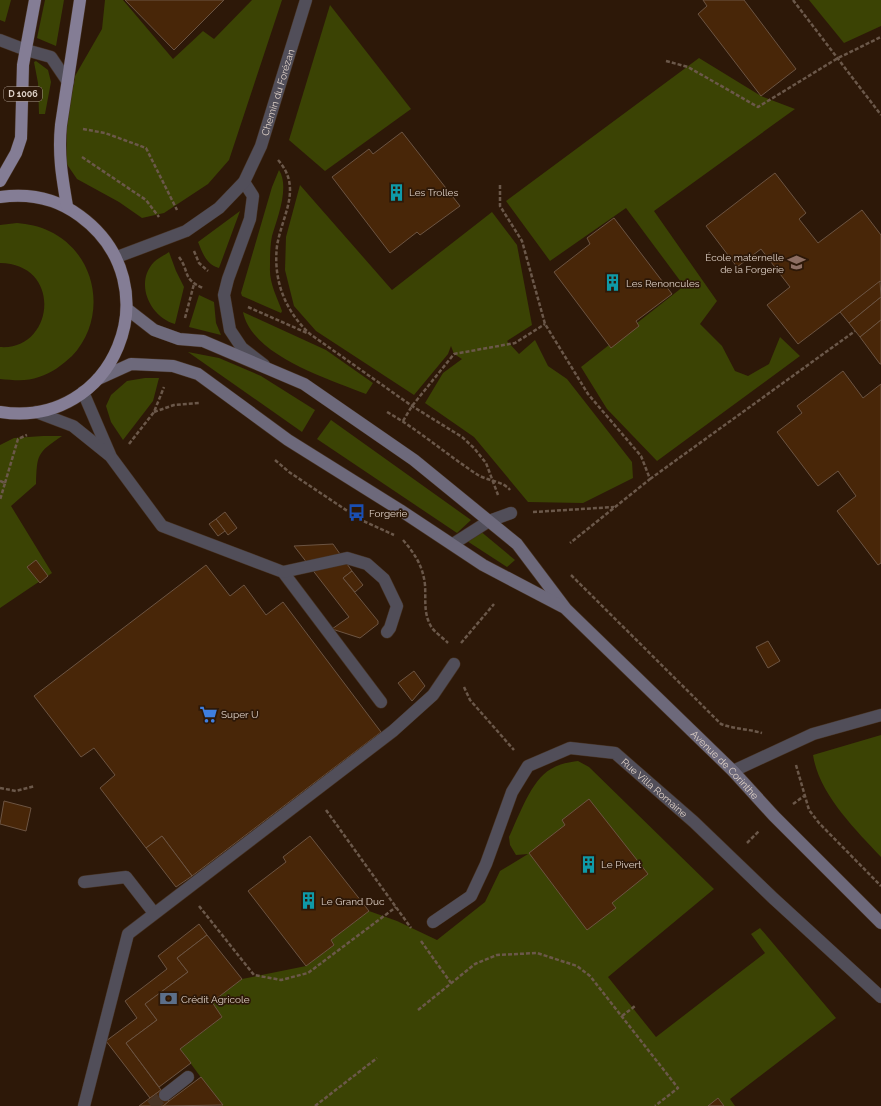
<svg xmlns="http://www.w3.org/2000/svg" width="881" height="1106" viewBox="0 0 881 1106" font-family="Raleway,sans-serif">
<rect width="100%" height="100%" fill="#2d1808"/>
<g fill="#3b4304">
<polygon points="0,0 11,0 5,22 0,20"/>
<polygon points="45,0 64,0 56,46 37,38"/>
<polygon points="105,0 123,0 173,59 203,31 214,39 252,0 282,0 229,160 208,184 164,213 142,218 119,202 77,179 66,163 67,122 75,76 102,29"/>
<polygon points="809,0 881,0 881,26 844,43"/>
<polygon points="330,5 411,109 325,171 289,140"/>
<polygon points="699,58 761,96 795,109 654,211 717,301 700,324 722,346 735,371 748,376 769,364 780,337 800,356 657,461 607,409 581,367 684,286 626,208 550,261 506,201"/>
<polygon points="36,61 48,70 51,82 45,114 39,114 38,83 34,62"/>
<path d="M279 170C290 187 277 219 272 236 270 246 270 257 270 267 269 283 277 297 282 311L281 313 242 296 241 293 272 187Z"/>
<polygon points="300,185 392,290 492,212 517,245 532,325 507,341 519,354 535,340 548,366 567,379 632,462 633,478 583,503 528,502 474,437 425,403 443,373 462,359 454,354 451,346 448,354 414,395 316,331 294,306 285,270 286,237"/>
<path d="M240 211 219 268C206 264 203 254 198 242Z"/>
<path d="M17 223C28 224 39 226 49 231 98 254 108 318 72 356 62 365 52 373 39 377 26 382 13 380 0 379V347C54 351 64 264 0 263V225Z"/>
<path d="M169 252 176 271 184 287 175 324C150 317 134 283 154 262 158 258 165 255 169 252Z"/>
<polygon points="199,295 214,302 216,323 221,335 189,327"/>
<path d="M243 312 326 350 373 383 366 394C329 379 252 356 243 312Z"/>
<polygon points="188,352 219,358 261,376 315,410 302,432"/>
<polygon points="145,378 159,378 153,401 123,440 111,422 106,406 111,395 127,381"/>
<polygon points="331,420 471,520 457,533 317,439"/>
<path d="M43 436H62C37 453 37 454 36 484L11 506 52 573 0 608V445L14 438Z"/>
<polygon points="479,530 515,560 507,567 467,541"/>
<path d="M881 735V857C855 829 819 794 813 755Z"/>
<path d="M578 761 589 767 714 889 608 977 656 1037 765 953 751 934 760 928 836 1018 730 1099 735 1106H222L180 1049 222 1017 212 1002 242 979 306 966 334 945 331 940 369 911 397 921 437 940 485 902 500 871 528 854 516 855 510 845 509 837C519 816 531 780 551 769 559 764 569 762 578 761Z"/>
</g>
<g fill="#482608" stroke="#6c5442">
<polygon points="125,0 224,0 174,50"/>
<polygon points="703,0 744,0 796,69 761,96 698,14 707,6"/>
<polygon points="402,132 460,206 420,235 417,232 390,253 332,177 369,149 373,154"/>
<polygon points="775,173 806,213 799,219 818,243 862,210 881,235 881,281 798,344 767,305 790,287 761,249 737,267 706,226"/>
<polygon points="614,218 672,294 636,321 639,326 611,348 554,272 590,244 587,238"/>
<polygon points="880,281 881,297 849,323 840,312"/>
<polygon points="881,297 881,320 860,337 849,323"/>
<polygon points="881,320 881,364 880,364 860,337"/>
<polygon points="843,371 863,398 881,384 881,563 878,565 837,511 856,496 838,471 818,486 777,432 802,413 797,406"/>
<polygon points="225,512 237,528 228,535 216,519"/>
<polygon points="216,519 225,531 218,536 209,524"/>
<polygon points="333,544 352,571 343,578 378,621 378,624 360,638 332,629 349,617 294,546"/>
<polygon points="36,560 48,576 40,583 27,567"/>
<polygon points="206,565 230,596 244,585 266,615 283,602 381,732 192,876 162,836 146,848 100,788 115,775 94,748 81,757 34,696"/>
<polygon points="352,571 363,585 355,592 343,578"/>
<polygon points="768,641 780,661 768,668 756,647"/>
<polygon points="414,671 425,686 412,701 398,683"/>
<polygon points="589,799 648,874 612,903 616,908 587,930 529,853 565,825 562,820"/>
<polygon points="4,801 31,808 26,831 0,824"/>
<polygon points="162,836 192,876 176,887 146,848"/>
<polygon points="310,836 369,911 331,940 334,945 306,966 248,891 286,862 283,857"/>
<polygon points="199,924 207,935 177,958 188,972 145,1004 157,1020 126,1043 161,1090 150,1098 106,1041 137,1018 125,1001 167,969 158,956"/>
<polygon points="207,935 242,979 212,1002 222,1017 180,1049 191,1063 159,1087 126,1043 157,1020 145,1004 188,972 177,958"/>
<polygon points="201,1077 223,1105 163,1106 169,1101"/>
<polygon points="161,1090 169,1101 163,1106 139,1106"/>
<polygon points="718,1098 724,1106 708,1106"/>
</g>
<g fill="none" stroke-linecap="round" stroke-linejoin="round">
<polyline stroke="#483425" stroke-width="12" stroke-dasharray="12 6" stroke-linecap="butt" points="151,1106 165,1095"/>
<defs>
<g id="lane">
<polyline points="0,40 26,50 51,57 68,82"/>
<polyline points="83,392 111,457 162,526 283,572 381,702"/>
<polyline points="36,412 73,426 109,455"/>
<polyline points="453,544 489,521 511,513"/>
<polyline points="283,572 347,558 367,564 384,579 397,606 390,628 387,632"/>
<polyline points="733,771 813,734 881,715"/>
</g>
<g id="street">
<polyline points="244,182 253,196 250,219 228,279 224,295 230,330 242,348 264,365"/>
<path id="s1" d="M117 257 186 231 219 208 244 182 261 146 306 0"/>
<polyline points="84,882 126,877 154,913"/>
<path id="s2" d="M433 922 471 896 486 864 512 792 528 766 570 748 615 753 694 822 773 898 881 997"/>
<polyline points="165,1095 188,1077"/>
<polyline points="84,1106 128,934 393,731 433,695 454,664"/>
</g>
<g id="secondary">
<path id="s3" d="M127 309 154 330 179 339 203 341 304 384 414 460 517 544 566 609 733 771 774 816 881 923"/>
<polyline points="98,379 131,364 173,366 198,374 288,440 400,510 483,565 563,607"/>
</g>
<g id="primary">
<polyline points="0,181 16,153 21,138 23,65 35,0"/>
<path d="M0 197C29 193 56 198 80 216 174 285 114 430 0 412"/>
<path d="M67 206C62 177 58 154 61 125L80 0"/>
</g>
</defs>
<use href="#lane" stroke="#463223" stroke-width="13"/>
<use href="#street" stroke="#463223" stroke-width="13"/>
<use href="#secondary" stroke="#463223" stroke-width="13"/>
<use href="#primary" stroke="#463223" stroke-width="13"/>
<g stroke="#6b584a" stroke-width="2.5" stroke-dasharray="4 2" stroke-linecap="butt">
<polyline points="793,0 881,115"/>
<polyline points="666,61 688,67 758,107 838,58 881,37"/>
<polyline points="83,129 105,133 146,148 177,210"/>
<polyline points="82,157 146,200 159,217"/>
<path d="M278 160C303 188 282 215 277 246 273 280 285 311 310 334L412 406 462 437 474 448 486 463 498 495"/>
<polyline points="500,185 500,206 522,241 545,324 588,394 641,456 650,479 570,543"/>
<polyline points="194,251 199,263 208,271"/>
<path d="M179 257C190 272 182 279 203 288"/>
<polyline points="248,307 307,333"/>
<polyline points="185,318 194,284"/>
<polyline points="154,412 174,405 199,403"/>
<path d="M387 412C419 430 447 455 478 475 488 481 503 481 510 490"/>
<polyline points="403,421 412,406 454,354 515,343 545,324"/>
<polyline points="129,444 154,412 164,387"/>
<polyline points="275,460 289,472 361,520 394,535"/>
<polyline points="650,479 855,331"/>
<polyline points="0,481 5,483 0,500"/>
<polyline points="5,483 18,439 27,435"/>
<polyline points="533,512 614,507"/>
<path d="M403 540C415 554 423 566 425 585 426 600 423 614 432 628 436 633 443 638 448 643"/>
<path d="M571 575 721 724C734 729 748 729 762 733"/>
<polyline points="461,643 494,604"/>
<polyline points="464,687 470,700 514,750"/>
<polyline points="796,765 809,810 819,823 881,886"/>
<polyline points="0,788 16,791 35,786"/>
<polyline points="793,804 804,796"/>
<polyline points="326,810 411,928"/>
<polyline points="747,843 759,831"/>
<polyline points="199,906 254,975 281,980 308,973 396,907"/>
<polyline points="421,941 451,983"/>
<polyline points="418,1010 475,964 497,955 537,953 577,966 590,976 678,1088 655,1106"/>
<polyline points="622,1016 635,1006"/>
<polyline points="315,1106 377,1058"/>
</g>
<use href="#lane" stroke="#514e59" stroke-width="12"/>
<use href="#street" stroke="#514e59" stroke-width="12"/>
<use href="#secondary" stroke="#6d697b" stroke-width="12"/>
<use href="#primary" stroke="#847d95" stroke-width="12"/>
</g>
<defs>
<symbol id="building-bare" viewBox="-9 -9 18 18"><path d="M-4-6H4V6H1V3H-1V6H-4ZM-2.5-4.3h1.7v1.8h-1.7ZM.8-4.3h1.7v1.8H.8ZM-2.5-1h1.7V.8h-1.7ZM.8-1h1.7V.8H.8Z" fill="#0f9aa8" stroke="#2d1808" stroke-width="2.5" paint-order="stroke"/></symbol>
<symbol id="school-bare" viewBox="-9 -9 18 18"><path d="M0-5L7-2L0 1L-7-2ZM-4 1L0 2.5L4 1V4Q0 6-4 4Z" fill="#8d6e63" stroke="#2d1808" stroke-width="2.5" paint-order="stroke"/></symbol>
<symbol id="bus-bare" viewBox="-9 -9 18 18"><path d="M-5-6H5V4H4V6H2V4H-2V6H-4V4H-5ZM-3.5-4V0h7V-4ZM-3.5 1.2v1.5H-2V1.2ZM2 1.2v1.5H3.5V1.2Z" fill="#1a4fb4" stroke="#2d1808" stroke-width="2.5" paint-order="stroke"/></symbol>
<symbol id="supermarket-bare" viewBox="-9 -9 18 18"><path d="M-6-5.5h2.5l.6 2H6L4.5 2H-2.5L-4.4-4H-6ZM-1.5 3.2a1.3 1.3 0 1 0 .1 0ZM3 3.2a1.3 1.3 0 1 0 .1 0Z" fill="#3f7fe0" stroke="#2d1808" stroke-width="2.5" paint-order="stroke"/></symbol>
<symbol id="bank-bare" viewBox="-9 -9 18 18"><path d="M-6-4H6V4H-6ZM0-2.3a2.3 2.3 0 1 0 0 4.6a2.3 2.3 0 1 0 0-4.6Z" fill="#5c6f8a" stroke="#2d1808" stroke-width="2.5" paint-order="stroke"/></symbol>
</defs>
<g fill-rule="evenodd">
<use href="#building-bare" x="384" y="180" width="25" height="25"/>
<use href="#school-bare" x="784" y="250" width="25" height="25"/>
<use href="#building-bare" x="600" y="270" width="25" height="25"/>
<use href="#bus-bare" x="344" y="500" width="25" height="25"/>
<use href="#supermarket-bare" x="196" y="702" width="25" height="25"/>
<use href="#building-bare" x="576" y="852" width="25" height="25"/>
<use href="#building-bare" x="296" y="888" width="25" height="25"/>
<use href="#bank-bare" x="156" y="986" width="25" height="25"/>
</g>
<g text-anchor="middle" stroke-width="3.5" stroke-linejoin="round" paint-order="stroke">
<rect fill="#2d1808" stroke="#aa9a8e" stroke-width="1" x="4" y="87" width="38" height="14" rx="3"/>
<g font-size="9" font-weight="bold" fill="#dfd1c7">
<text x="23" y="97">D 1006</text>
</g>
<g font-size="10" fill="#dfd1c7" stroke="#2d1808">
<text dy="4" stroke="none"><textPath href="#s1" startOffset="246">Chemin du Forézan</textPath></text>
<text dy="4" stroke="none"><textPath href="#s3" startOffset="765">Avenue de Corinthe</textPath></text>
<text dy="4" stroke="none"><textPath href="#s2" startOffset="332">Rue Villa Romaine</textPath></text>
</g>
<g font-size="10" fill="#dfd1c7" stroke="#2d1808" text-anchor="start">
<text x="409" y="196">Les Trolles</text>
<text x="784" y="261" text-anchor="end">École maternelle<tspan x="784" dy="12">de la Forgerie</tspan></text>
<text x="626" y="287">Les Renoncules</text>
<text x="369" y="517">Forgerie</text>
<text x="221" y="718">Super U</text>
<text x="601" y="868">Le Pivert</text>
<text x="321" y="905">Le Grand Duc</text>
<text x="181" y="1003">Crédit Agricole</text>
</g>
</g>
</svg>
